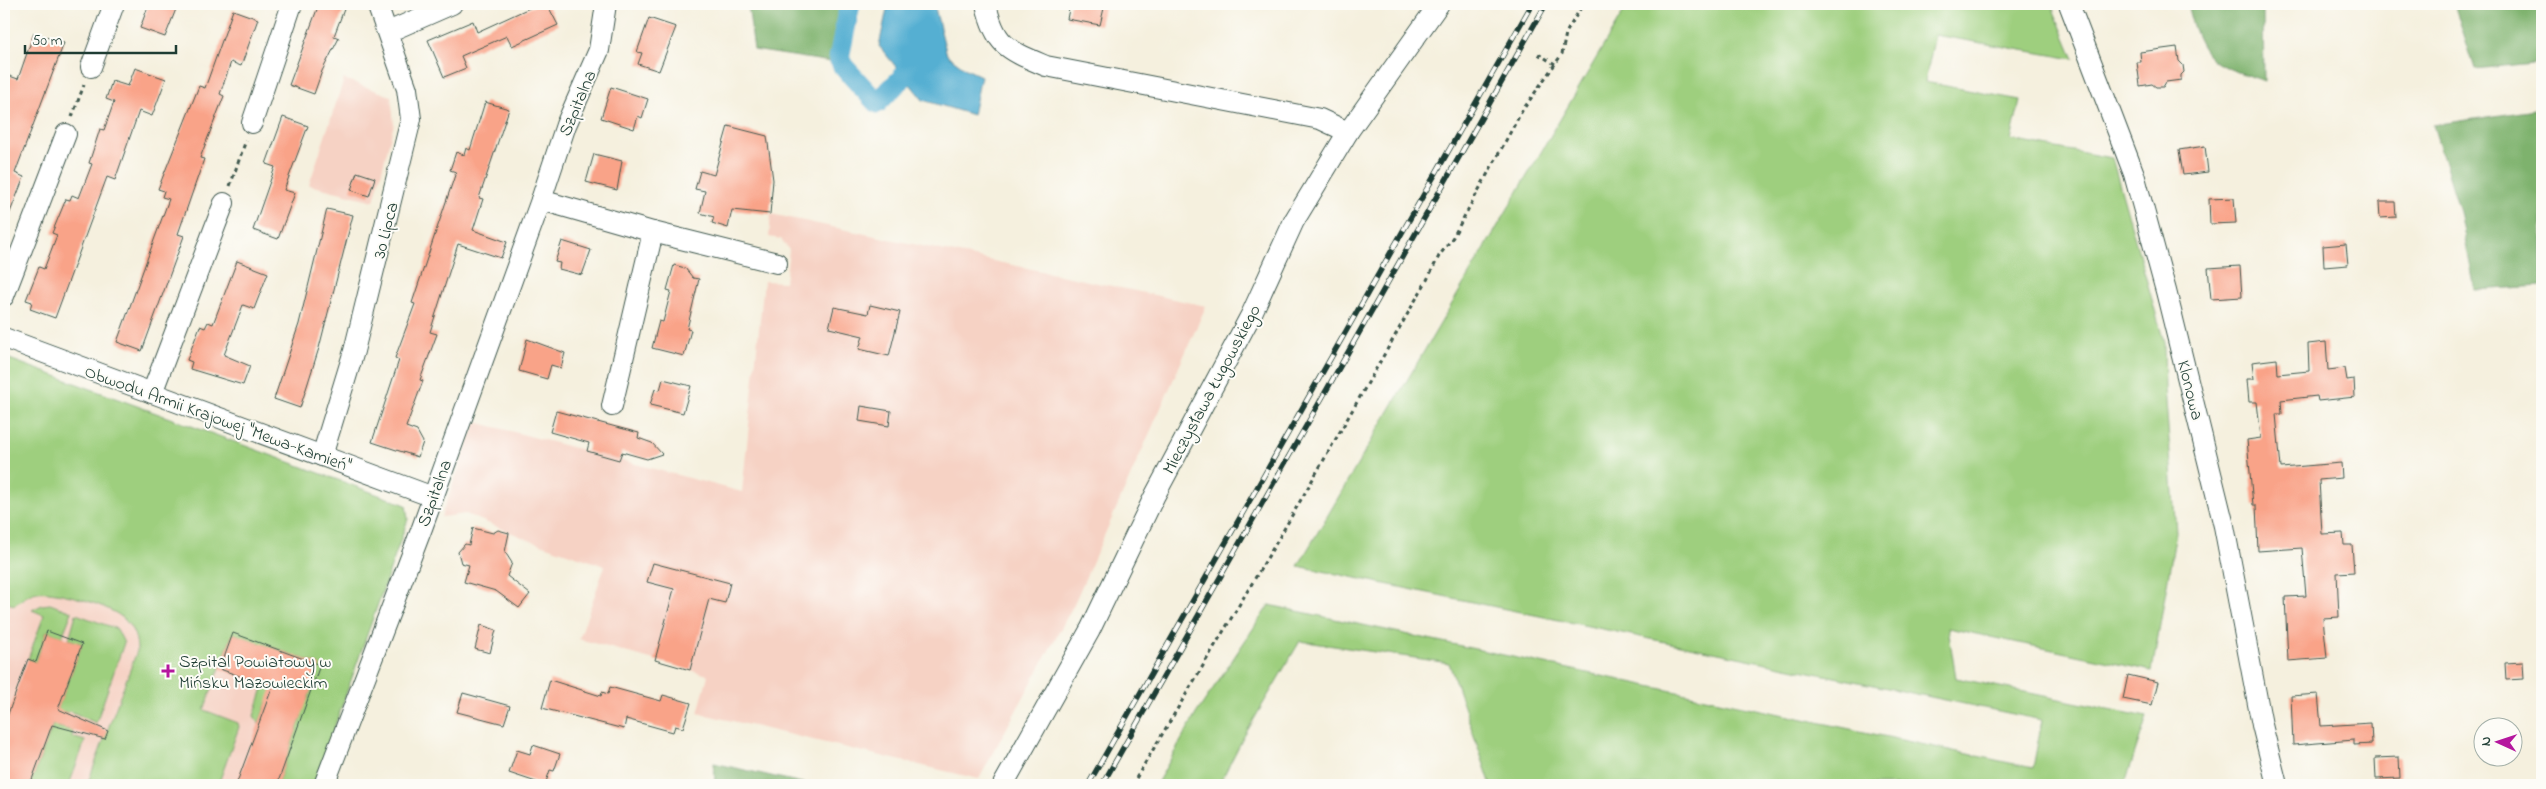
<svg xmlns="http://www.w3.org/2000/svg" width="2546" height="789" viewBox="0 0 2546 789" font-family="'Indie Flower',sans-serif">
<rect width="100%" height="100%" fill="#fdfcf7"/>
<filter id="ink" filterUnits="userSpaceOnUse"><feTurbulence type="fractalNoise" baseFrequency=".02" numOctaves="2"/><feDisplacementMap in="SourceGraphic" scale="10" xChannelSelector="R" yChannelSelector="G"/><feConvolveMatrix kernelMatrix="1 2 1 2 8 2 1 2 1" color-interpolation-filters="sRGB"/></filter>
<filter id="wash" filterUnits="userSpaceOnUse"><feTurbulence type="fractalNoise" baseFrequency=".0096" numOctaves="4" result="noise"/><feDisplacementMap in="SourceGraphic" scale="20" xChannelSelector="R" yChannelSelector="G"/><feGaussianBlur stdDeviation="1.12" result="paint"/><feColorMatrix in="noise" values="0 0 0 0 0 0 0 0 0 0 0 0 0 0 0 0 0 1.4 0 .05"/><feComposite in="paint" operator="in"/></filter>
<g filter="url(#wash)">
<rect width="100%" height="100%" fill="#f5f0de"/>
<g fill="#f6d2c4">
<polygon points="344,79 391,96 394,124 374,201 309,185"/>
<polygon points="771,214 1206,306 1073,606 979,779 698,713 708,675 579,639 605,566 529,540 466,514 441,517 476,422 742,492 764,281 785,282 789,250 781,239 769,237"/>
<polygon points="4,544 336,659 305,785 4,785"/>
</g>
<g fill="#9ecf7e" stroke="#5e8659">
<polygon points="1628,4 2051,4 2074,59 1935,35 1925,82 2020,100 2011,140 2112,158 2164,342 2165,388 2176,532 2152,671 1948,628 1956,678 2147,717 2126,780 2116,785 1491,785 1449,663 1300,641 1243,738 1219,785 1156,785 1196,714 1269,605 2033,768 2042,720 1298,566"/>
<path d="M4 357 406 505 408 519 314 785H277L302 715 267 702 259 723 254 716 264 685 307 701 320 665 233 633 204 710 238 723 239 727 218 785H87L137 651C137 639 134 630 125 620 113 606 55 589 38 592 29 593 22 600 14 605L4 602Z"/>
<polygon points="50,604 72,612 62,637 47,631 36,662 28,659 44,615 32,610 42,605"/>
<polygon points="76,614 117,629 124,643 96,723 70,711 68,713 63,711 60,714 57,711 82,644 69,639"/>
<polygon points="54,722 57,722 58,727 73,731 72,737 85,741 69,785 30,785"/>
</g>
<g fill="#7eb26d" stroke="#4e7850">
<polygon points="748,4 841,4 831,62 754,50"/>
<path d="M2187 4H2263L2264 81C2249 75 2230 71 2216 62 2200 52 2191 22 2187 4Z"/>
<polygon points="2454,4 2542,4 2542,62 2475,69"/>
<polygon points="2542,109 2542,286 2475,290 2460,212 2433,125"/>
<polygon points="714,763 811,785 715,785"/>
</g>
<polygon fill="#54afd2" stroke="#3a7683" points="888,4 934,4 947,55 966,69 981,76 973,115 923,100 879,46"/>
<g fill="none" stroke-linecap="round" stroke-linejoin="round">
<polyline stroke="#54afd2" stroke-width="21" points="850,4 839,58 843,66 877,103 904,76"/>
</g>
<g id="blocks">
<g fill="#f9a388">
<polygon points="149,4 178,4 165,37 140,28"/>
<polygon points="319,4 346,4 334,36 339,38 322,71 314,94 289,85"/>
<polygon points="538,4 547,4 558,25 512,46 507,36 461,56 466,68 444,77 428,40 473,21 477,32"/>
<polygon points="1070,4 1105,4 1100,25 1067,19"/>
<polygon points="233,10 258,19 241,66 231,62 220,94 224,96 200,158 204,159 178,234 184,236 142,351 117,342 169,199 162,197 164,191 158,189 199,86 205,88"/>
<polygon points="649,18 676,27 659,71 638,64 642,53 637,52"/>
<polygon points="34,33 64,43 15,173 24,177 5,225 4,74 18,79"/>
<polygon points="2177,47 2179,61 2183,65 2184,72 2181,75 2181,80 2166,82 2163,87 2156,87 2152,84 2140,86 2137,62 2141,62 2140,52"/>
<polygon points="135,68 166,79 152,116 139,111 115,180 107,177 55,318 30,309 32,302 26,300 39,267 44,269 57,235 52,233 66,199 70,200 72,195 79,198 92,164 89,163 100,129 104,130 114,102 106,99 112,81 128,86"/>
<polygon points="611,87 648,99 642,118 638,116 634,129 601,118"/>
<polygon points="485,102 509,109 479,198 483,199 473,230 507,242 501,258 458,244 430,332 437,334 420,380 423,381 406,427 417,431 423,442 418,457 372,442 399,360 395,358 415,304 412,303 456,172 450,170 456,152 464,155 466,148 470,150"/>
<polygon points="283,117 308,126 284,190 295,193 278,239 253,230 275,167 266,164"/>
<polygon points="728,126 767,136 773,180 770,214 732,210 728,228 712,223 714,217 700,213 705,191 695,189 700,171 714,175"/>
<polygon points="2205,146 2208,172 2183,175 2179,150"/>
<polygon points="594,154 622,161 617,190 586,182"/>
<polygon points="357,172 375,178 369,196 351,190"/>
<polygon points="2234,198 2236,223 2210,224 2209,199"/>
<polygon points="2379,202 2395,202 2396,217 2380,218"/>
<polygon points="327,209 353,215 319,348 300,408 274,399 299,324"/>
<polygon points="562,241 591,250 582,275 559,269 560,263 555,262"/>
<polygon points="2346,244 2348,265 2324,267 2323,246"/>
<polygon points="237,261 268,273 254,309 243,305 224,355 250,366 243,385 190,369 192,362 187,360 200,326 205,328 208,322 213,324"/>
<polygon points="674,265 685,268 693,278 699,279 687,329 691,330 684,356 652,348 659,321 663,322 671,291 667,290"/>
<polygon points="2240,266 2242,297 2211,299 2208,268"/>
<polygon points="870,305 900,312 889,356 859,349 863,336 829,328 834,307 868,314"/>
<polygon points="527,339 565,353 561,368 551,365 547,379 519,371"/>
<polygon points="2326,342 2328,370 2345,368 2347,380 2354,379 2355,397 2318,401 2317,396 2281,400 2282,414 2276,414 2281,468 2341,463 2342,478 2319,480 2322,534 2343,533 2344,545 2352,545 2354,572 2337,573 2339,617 2323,618 2327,658 2288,661 2285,597 2306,596 2302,548 2258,551 2256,505 2253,505 2247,440 2261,438 2257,402 2249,402 2247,379 2254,379 2252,362 2277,359 2278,374 2309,371 2308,344"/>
<polygon points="663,379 691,386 683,413 650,405 655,389 660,390"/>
<polygon points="861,406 891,411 889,426 859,421"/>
<polygon points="556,411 639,433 638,438 652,443 662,454 647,459 622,452 619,460 587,451 589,443 550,432"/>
<polygon points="473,528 493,533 498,530 509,533 505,552 512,563 507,576 530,594 519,608 496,591 464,582 469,565 461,563 458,552 465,544 469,545"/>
<polygon points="653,563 730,583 725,603 709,599 690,670 655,660 674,589 647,582"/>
<polygon points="481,625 496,630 490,653 475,649"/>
<polygon points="47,631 82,644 58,709 108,731 105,739 52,725 30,785 4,785 4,725 28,659 36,662"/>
<polygon points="233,633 320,665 277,785 236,785 272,688 220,669"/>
<polygon points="2523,662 2524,679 2506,680 2505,663"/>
<polygon points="2128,675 2158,682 2152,705 2123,699"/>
<polygon points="550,680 601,696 602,692 608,694 610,687 661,701 663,695 691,703 683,728 675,726 673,732 626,719 624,729 542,708"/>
<polygon points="463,693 510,706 504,724 457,712"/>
<polygon points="2318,694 2321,726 2371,723 2372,744 2354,745 2354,740 2293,745 2291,696"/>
<polygon points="533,745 560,754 554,771 550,770 545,785 509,773 517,750 530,754"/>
<polygon points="2399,757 2400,778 2376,779 2375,758"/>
</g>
</g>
</g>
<g filter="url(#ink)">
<use href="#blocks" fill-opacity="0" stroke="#3f584e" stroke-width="1"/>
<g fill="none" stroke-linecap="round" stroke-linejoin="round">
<defs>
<g id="minor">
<path d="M986 4C995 46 1008 50 1046 66L1320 119 1348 132"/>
<polyline points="2069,4 2134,174 2166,291 2224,526 2262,725 2277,785"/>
<polyline points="388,32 452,4"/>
<polyline points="91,67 114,4"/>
<polyline points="252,123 292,4"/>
<polyline points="541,200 653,232 777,263"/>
<polyline points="4,296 66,134"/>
<polyline points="4,338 433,497"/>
<polyline points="152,393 224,203"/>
<polyline points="612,406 653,232"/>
<polyline points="322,456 354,351 411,119 407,89 377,4"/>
<polyline points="324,785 422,528 541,200 566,125 599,50 606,4"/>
<polyline points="1003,785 1090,630 1155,495 1251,315 1294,221 1348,132 1439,4"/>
</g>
</defs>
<use href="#minor" stroke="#3f584e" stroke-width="22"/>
<g stroke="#3f584e" stroke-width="3" stroke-dasharray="4 4" stroke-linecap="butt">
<polyline points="1538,54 1555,64"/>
<polyline points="72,117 84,85"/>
<polyline points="230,186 246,140"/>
<polyline points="1132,785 1279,538 1427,280 1439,256 1453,237 1522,111 1562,54 1566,33 1583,4"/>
</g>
<use href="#minor" stroke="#fff" stroke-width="20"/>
<defs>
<g id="rail">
<polyline points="1088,785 1532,4"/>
<polyline points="1102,785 1546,4"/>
</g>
</defs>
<use href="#rail" stroke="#1f3d34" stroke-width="5.5"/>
<use href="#rail" stroke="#fdfcf7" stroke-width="4" stroke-dasharray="11" stroke-linecap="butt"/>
</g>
</g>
<path fill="#b5179e" stroke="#fdfcf7" stroke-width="2" d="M165.5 663.5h5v5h5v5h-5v5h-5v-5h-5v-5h5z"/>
<g text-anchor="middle" stroke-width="4" stroke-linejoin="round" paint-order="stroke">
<g font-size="18" fill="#1f3d34" stroke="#fdfcf7">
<text transform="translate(577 103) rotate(-67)" y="6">Szpitalna</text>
<text transform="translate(385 230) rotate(-76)" y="6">30 Lipca</text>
<text transform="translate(1211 389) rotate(-62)" y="6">Mieczysława Ługowskiego</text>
<text transform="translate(2191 390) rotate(76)" y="6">Klonowa</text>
<text transform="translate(218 418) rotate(20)" y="6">Obwodu Armii Krajowej "Mewa-Kamień"</text>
<text transform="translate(434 493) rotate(-70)" y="6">Szpitalna</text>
</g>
<g font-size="18" fill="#1f3d34" stroke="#fdfcf7" text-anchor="start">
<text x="179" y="667">Szpital Powiatowy w<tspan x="179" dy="21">Mińsku Mazowieckim</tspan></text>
</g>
</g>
<rect width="2546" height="789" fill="none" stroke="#fdfcf7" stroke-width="20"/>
<g transform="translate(2498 742) rotate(273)"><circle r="24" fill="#fdfcf7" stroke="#a4b0a9"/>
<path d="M0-4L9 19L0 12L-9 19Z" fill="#b5179e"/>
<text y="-8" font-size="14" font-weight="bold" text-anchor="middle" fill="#1f3d34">N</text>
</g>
<path d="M25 45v8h151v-8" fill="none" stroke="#1f3d34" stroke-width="2.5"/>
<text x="32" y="45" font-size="15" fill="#1f3d34" stroke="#fdfcf7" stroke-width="4" paint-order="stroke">50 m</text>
</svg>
